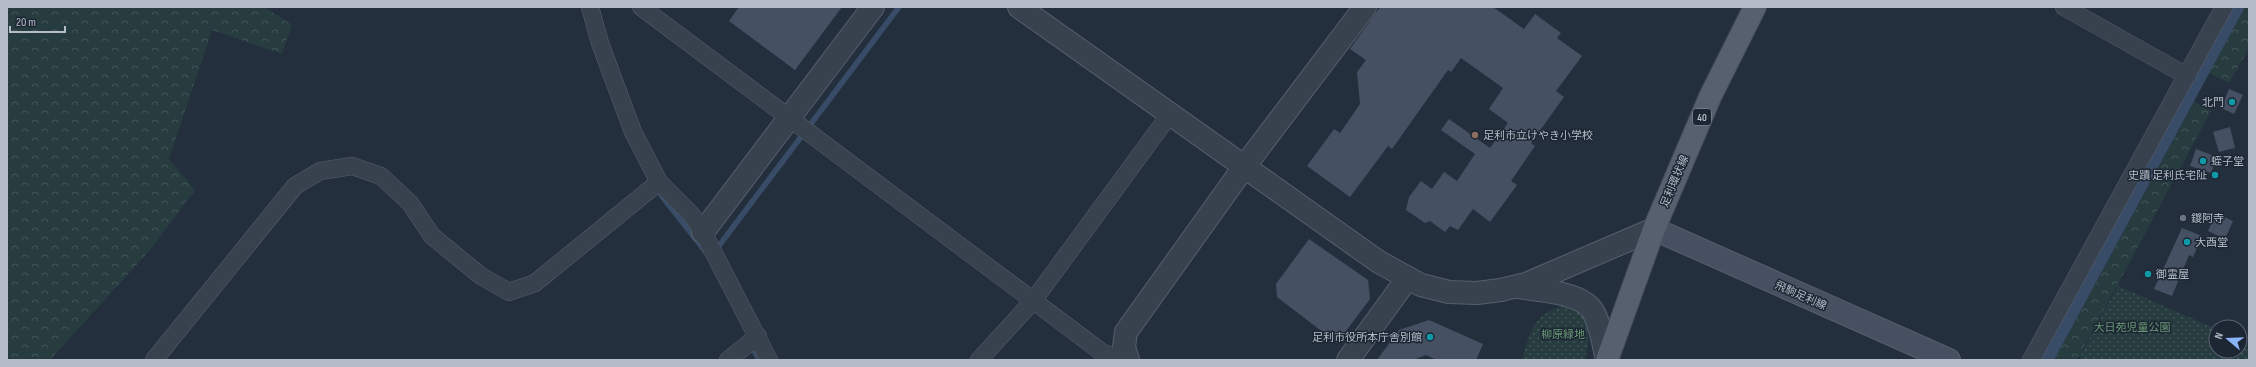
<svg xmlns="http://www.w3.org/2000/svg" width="2256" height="367" viewBox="0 0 2256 367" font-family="'Sofia Sans Condensed','Noto Sans JP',sans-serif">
<defs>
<pattern id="grass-dots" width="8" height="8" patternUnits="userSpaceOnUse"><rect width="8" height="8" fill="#263c3f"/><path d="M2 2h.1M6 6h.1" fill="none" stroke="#435659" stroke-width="1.8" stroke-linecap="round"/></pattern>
<pattern id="forest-crowns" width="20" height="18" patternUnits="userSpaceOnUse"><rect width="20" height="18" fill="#263c3f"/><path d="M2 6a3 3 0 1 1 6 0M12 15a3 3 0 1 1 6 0" fill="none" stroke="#435659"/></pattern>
</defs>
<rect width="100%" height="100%" fill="#242f3e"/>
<g fill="url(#grass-dots)">
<polygon points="2118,286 2216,329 2216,351 2240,351 2240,340 2249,344 2249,360 2080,360 2080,356"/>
<path d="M1566 305C1594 315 1590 335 1585 360H1521C1533 329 1531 315 1566 305Z"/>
</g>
<g fill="url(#forest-crowns)">
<polygon points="7,7 264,7 292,25 282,54 212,30 169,159 195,190 150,250 50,360 7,360"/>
<polygon points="2245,7 2249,7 2249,48 2229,83 2209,73"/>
<polygon points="2194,102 2211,111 2077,360 2054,360"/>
</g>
<polygon fill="#394c67" points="2232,7 2245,7 2054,360 2040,360"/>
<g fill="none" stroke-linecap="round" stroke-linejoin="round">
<g stroke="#394c67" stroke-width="5.5">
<polyline points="661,195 705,251"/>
<polyline points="715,251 899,7"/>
<polyline points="751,345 759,360"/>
</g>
</g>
<g fill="#455162">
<polygon points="739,7 842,7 795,70 729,21"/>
<polygon points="1380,7 1493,7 1524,29 1535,14 1561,33 1557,38 1582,56 1556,91 1564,97 1531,143 1535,146 1511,181 1517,185 1490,222 1473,209 1458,230 1450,226 1445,232 1430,221 1425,223 1406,210 1409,197 1421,181 1432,189 1444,172 1457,181 1475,154 1441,130 1449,119 1490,148 1508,123 1489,109 1503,88 1461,58 1451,72 1448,70 1392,149 1388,146 1350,197 1307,166 1334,129 1340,133 1360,104 1357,72 1366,60 1350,49"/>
<polygon points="2229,89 2243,95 2234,114 2221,108"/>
<polygon points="2230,127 2235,148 2219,152 2213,132"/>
<polygon points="2196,149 2217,157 2211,173 2190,166"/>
<polygon points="2216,213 2233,221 2225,239 2208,231"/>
<polygon points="2182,228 2202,236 2193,257 2189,255 2172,296 2154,289"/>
<polygon points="1309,239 1368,280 1370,299 1337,343 1277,297 1276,284"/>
<polygon points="1429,320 1483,344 1476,360 1437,360 1426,355 1413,360 1377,360 1399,330"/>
</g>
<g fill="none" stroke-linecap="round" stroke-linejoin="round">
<defs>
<g id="minor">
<polyline points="590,7 600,43 633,132 659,182 691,214 703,232 769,360"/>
<polyline points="641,7 1103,353 1124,360"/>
<polyline points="2064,7 2187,76"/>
<polyline points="154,360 295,186 320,171 352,166 381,176 410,203 432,236 481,276 509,292 535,283 659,182"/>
<polyline points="728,360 758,336"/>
<polyline points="979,360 1033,301 1170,114"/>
<polyline points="2031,360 2224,7"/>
</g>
<g id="tertiary">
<polyline points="1019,7 1379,262 1421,285 1449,292 1477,293 1501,290 1526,284 1654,229"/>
<polyline points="703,232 873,7"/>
<path d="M1517 287C1536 290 1580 292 1592 310 1601 324 1603 344 1607 360"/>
<polyline points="1128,360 1124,347 1126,332 1244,167 1365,7"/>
<polyline points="1348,360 1407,279"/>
</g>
<polyline id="secondary" points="1654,229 1949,360"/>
<polyline id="primary" points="1607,360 1654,229 1710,97 1755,7"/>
</defs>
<use href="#minor" stroke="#565f6c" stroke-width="18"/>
<use href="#tertiary" stroke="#565f6c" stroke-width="24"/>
<use href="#secondary" stroke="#565f6c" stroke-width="24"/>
<use href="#primary" stroke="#414a57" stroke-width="24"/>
<use href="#minor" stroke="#38414e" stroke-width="17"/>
<use href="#tertiary" stroke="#38414e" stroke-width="22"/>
<use href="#secondary" stroke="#465061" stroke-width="22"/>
<use href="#primary" stroke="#56606e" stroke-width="22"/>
</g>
<g fill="#0f9aa8" stroke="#1d2633" stroke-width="1.5">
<circle cx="2232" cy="102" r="4"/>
<circle cx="2203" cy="161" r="4"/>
<circle cx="2215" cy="175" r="4"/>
<circle cx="2187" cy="242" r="4"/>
<circle cx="2148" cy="274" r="4"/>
<circle cx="1430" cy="337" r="4"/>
</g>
<circle fill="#8d6e63" stroke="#1d2633" stroke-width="1.5" cx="1475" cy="135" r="4"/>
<circle fill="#6b7280" stroke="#1d2633" stroke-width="1.5" cx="2183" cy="218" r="4"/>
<g text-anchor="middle" stroke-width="3" stroke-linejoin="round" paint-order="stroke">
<rect fill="#1d2633" stroke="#878f9c" stroke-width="1" x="1693" y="109" width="18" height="16" rx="3"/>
<g font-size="10" font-weight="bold" fill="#b4bcc9">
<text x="1702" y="121">40</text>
</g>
<g font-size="11" fill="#b4bcc9" stroke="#1d2633" text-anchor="start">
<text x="2224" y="106" text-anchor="end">北門</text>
<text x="1483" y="139">足利市立けやき小学校</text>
<text x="2211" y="165">蛭子堂</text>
<text x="2207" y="179" text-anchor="end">史蹟 足利氏宅阯</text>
<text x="2191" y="222">鑁阿寺</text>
<text x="2195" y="246">大酉堂</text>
<text x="2156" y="278">御霊屋</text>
<text x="1422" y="341" text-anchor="end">足利市役所本庁舎別館</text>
</g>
<g font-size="11" fill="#b4bcc9" stroke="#1d2633">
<text transform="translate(1674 181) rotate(-67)" y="4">足利環状線</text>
<text transform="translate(1801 295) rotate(24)" y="4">飛駒足利線</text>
</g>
<g font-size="11" fill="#6b9a76" stroke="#1d2633">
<text x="2132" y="331">大日苑児童公園</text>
<text x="1563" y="338">柳原緑地</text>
</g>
</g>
<rect width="2256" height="367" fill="none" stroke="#b4bcc9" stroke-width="16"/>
<g transform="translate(2228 339) rotate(289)"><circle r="19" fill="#1d2633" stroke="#59626f"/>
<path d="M0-3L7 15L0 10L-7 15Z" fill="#8ab4f8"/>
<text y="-6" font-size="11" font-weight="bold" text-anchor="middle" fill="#b4bcc9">N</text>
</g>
<path d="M10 26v6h55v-6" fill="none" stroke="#b4bcc9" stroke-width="2"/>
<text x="16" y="26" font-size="12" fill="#b4bcc9" stroke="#1d2633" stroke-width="3" paint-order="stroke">20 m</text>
</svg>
